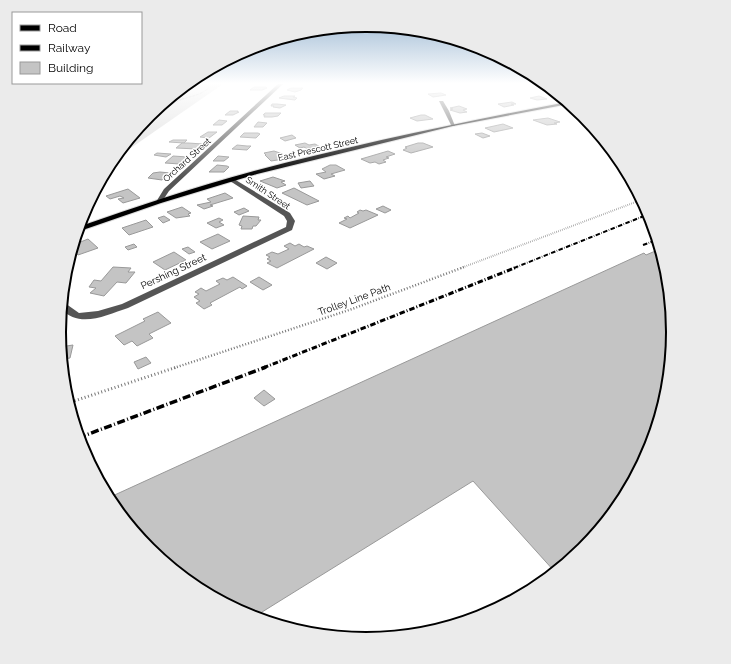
<svg xmlns="http://www.w3.org/2000/svg" width="731" height="664" viewBox="0 0 731 664" font-family="Raleway,sans-serif">
<rect width="100%" height="100%" fill="#fff"/>
<polygon fill="#dcdcdc" points="186,84 223,84 125,152 119,151 149,115"/>
<g fill="#c4c4c4" stroke="#999">
<polygon points="254,87 266,87 267,88 262,90 250,90"/>
<polygon points="291,88 303,88 301,90 295,92 287,90"/>
<polygon points="441,93 446,95 433,97 428,94"/>
<polygon points="284,96 295,96 293,97 297,98 295,100 279,98"/>
<polygon points="539,96 547,99 537,100 530,98"/>
<polygon points="512,102 516,104 511,104 514,105 504,107 498,104"/>
<polygon points="272,104 277,104 286,105 280,108 273,107 274,106 271,106"/>
<polygon points="459,106 467,109 463,110 467,112 460,113 450,110 453,109 450,108"/>
<polygon points="230,111 238,111 237,112 239,112 233,115 225,115"/>
<polygon points="265,113 281,113 278,116 272,117 264,117 265,115 263,115"/>
<polygon points="421,115 425,115 433,119 417,121 410,118"/>
<polygon points="548,118 560,122 554,123 557,124 547,125 533,120"/>
<polygon points="219,120 227,121 222,125 213,125"/>
<polygon points="258,122 267,123 263,127 254,127"/>
<polygon points="503,124 513,128 494,132 485,128"/>
<polygon points="208,132 217,132 209,138 200,137"/>
<polygon points="244,133 258,133 260,134 256,138 240,137"/>
<polygon points="482,133 490,136 483,138 475,134"/>
<polygon points="292,135 296,138 285,141 280,138"/>
<polygon points="173,140 187,140 184,143 169,142"/>
<polygon points="182,143 188,143 203,144 197,149 176,148"/>
<polygon points="305,143 309,145 315,144 324,149 312,152 304,147 300,148 295,145"/>
<polygon points="418,143 423,143 433,147 411,153 403,150 407,148 405,147"/>
<polygon points="237,145 247,146 251,146 247,150 232,149"/>
<polygon points="274,151 280,153 282,154 279,155 282,155 284,159 271,161 265,155 266,155 264,153"/>
<polygon points="388,151 395,154 386,157 389,158 383,160 386,162 379,164 375,162 370,163 361,159"/>
<polygon points="157,153 171,154 166,157 154,155"/>
<polygon points="173,156 188,157 180,164 165,163"/>
<polygon points="218,156 229,157 224,161 213,161"/>
<polygon points="217,165 227,166 229,167 224,172 209,172"/>
<polygon points="330,165 336,165 345,170 331,174 335,176 324,179 316,174 326,172 322,169"/>
<polygon points="160,172 170,173 162,180 148,178 153,173"/>
<polygon points="273,177 285,181 281,182 286,185 277,188 260,181"/>
<polygon points="310,181 314,186 301,188 298,183"/>
<polygon points="294,188 319,201 307,205 282,193"/>
<polygon points="128,189 140,198 123,203 118,199 124,198 120,196 110,199 106,196"/>
<polygon points="225,193 233,198 210,205 213,206 204,209 197,205 211,202 207,199"/>
<polygon points="383,206 391,210 385,213 376,209"/>
<polygon points="182,207 191,213 188,214 190,216 176,218 167,212"/>
<polygon points="244,208 249,211 239,215 234,212"/>
<polygon points="360,210 363,211 366,210 378,215 350,228 339,223 347,219 344,218 348,216 350,218 359,213 357,212"/>
<polygon points="164,216 170,220 163,223 158,218"/>
<polygon points="243,216 259,217 258,220 261,220 256,226 253,226 252,229 241,229 242,226 239,225"/>
<polygon points="219,218 223,220 219,222 224,225 216,228 207,223"/>
<polygon points="146,220 153,227 129,235 122,228"/>
<polygon points="218,234 230,241 212,249 200,242"/>
<polygon points="88,239 98,248 78,255 72,248 73,245"/>
<polygon points="290,243 295,246 299,244 304,247 307,246 314,249 277,268 267,263 271,261 267,259 270,257 266,255 272,252 278,254 289,249 284,246"/>
<polygon points="134,244 137,247 128,250 125,247"/>
<polygon points="188,247 195,252 189,254 182,249"/>
<polygon points="660,249 667,272 672,332 667,392 649,450 621,503 582,549 555,572 473,481 254,617 195,587 148,549 108,498 644,253 646,255"/>
<polygon points="174,252 186,260 165,270 153,262"/>
<polygon points="326,257 337,263 327,269 316,263"/>
<polygon points="113,267 131,268 128,272 135,272 126,283 117,282 104,296 90,293 96,288 89,287 94,280 101,281"/>
<polygon points="233,277 247,286 242,289 240,287 210,303 212,305 204,309 196,303 200,301 194,297 199,294 195,292 201,288 206,291 220,284 216,281 223,278 227,280"/>
<polygon points="259,277 272,285 263,290 250,282"/>
<polygon points="158,312 171,323 149,334 153,338 137,346 132,341 124,345 115,336 145,321 143,319"/>
<polygon points="73,345 70,358 64,359 64,362 61,362 60,347"/>
<polygon points="146,357 151,363 138,369 134,362"/>
<polygon points="264,390 275,399 264,406 254,398"/>
</g>
<g fill="none" stroke-linecap="round" stroke-linejoin="round">
<defs>
<path id="major" d="M567 102 569 104 453 126 257 174 161 203 77 232 78 227C136 207 194 187 254 171 357 144 462 122 567 102Z"/>
</defs>
<use href="#major" stroke="#dbdbdb" stroke-width="2"/>
<g stroke="#777" stroke-width="1" stroke-dasharray="0.5 1" stroke-linecap="butt">
<polyline points="164,102 183,99 181,93 191,84"/>
<path d="M154 111C165 108 173 103 183 99 195 95 198 96 209 88L206 84"/>
</g>
<polyline stroke="#777" stroke-width="2" stroke-dasharray="0.5 1.5" stroke-linecap="butt" points="461,268 641,200"/>
<polyline stroke="#777" stroke-width="2.5" stroke-dasharray="1 2" stroke-linecap="butt" points="174,368 352,309 464,267"/>
<polyline stroke="#777" stroke-width="3" stroke-dasharray="1 2.5" stroke-linecap="butt" points="68,403 177,367"/>
<g fill="#555" fill-rule="evenodd">
<polygon points="278,84 283,84 169,191 161,203 157,203 156,202 164,189"/>
<polygon points="439,101 443,101 449,111 455,126 451,125"/>
<path d="M230 179H234L290 213 295 221 292 230 128 308C106 315 80 329 61 309L62 301 79 313 98 311 122 304 286 227 287 221 284 216 230 181Z"/>
</g>
<use href="#major" fill="#000" fill-rule="evenodd"/>
<g stroke="#000" stroke-width="2" stroke-dasharray="4.5 1.5 0.5 1.5" stroke-linecap="butt">
<polyline points="643,245 657,240"/>
<polyline points="514,268 649,214"/>
</g>
<polyline stroke="#000" stroke-width="3" stroke-dasharray="5.5 2 1 2" stroke-linecap="butt" points="263,368 517,267"/>
<polyline stroke="#000" stroke-width="3.5" stroke-dasharray="8 2.5 1 2.5" stroke-linecap="butt" points="78,438 266,367"/>
</g>
<linearGradient id="sky" x2="0" y2="1"><stop stop-color="#8cadcc"/><stop offset="0.47" stop-color="#fff"/><stop offset="1" stop-color="#fff" stop-opacity="0"/></linearGradient>
<rect width="731" height="177" fill="url(#sky)"/>
<g text-anchor="middle" stroke-width="3" stroke-linejoin="round" paint-order="stroke">
<g font-size="9" fill="#000" stroke="#fff">
<text transform="translate(318 149) rotate(-13)" y="3">East Prescott Street</text>
<text transform="translate(187 160) rotate(-42)" y="3">Orchard Street</text>
<text transform="translate(268 193) rotate(34)" y="3">Smith Street</text>
</g>
<g font-size="10" fill="#000" stroke="#fff">
<text transform="translate(173 271) rotate(-25)" y="4">Pershing Street</text>
<text transform="translate(354 299) rotate(-20)" y="4">Trolley Line Path</text>
</g>
</g>
<path d="M0 0H731V664H0ZM66 332a300 300 0 1 1 600 0a300 300 0 1 1-600 0Z" fill="#ebebeb" fill-rule="evenodd"/>
<path fill="none" stroke="#000" stroke-width="2" d="M66 332a300 300 0 1 1 600 0a300 300 0 1 1-600 0Z"/>
<rect x="12" y="12" width="130" height="72" fill="#ffffff" stroke="#999999"/>
<rect x="20" y="25" width="20" height="6" fill="#000000" stroke="#999999"/>
<text x="48" y="32" font-size="12" fill="#000000">Road</text>
<rect x="20" y="45" width="20" height="6" fill="#000000" stroke="#999999"/>
<text x="48" y="52" font-size="12" fill="#000000">Railway</text>
<rect x="20" y="62" width="20" height="12" fill="#c4c4c4" stroke="#999999"/>
<text x="48" y="72" font-size="12" fill="#000000">Building</text>
</svg>
